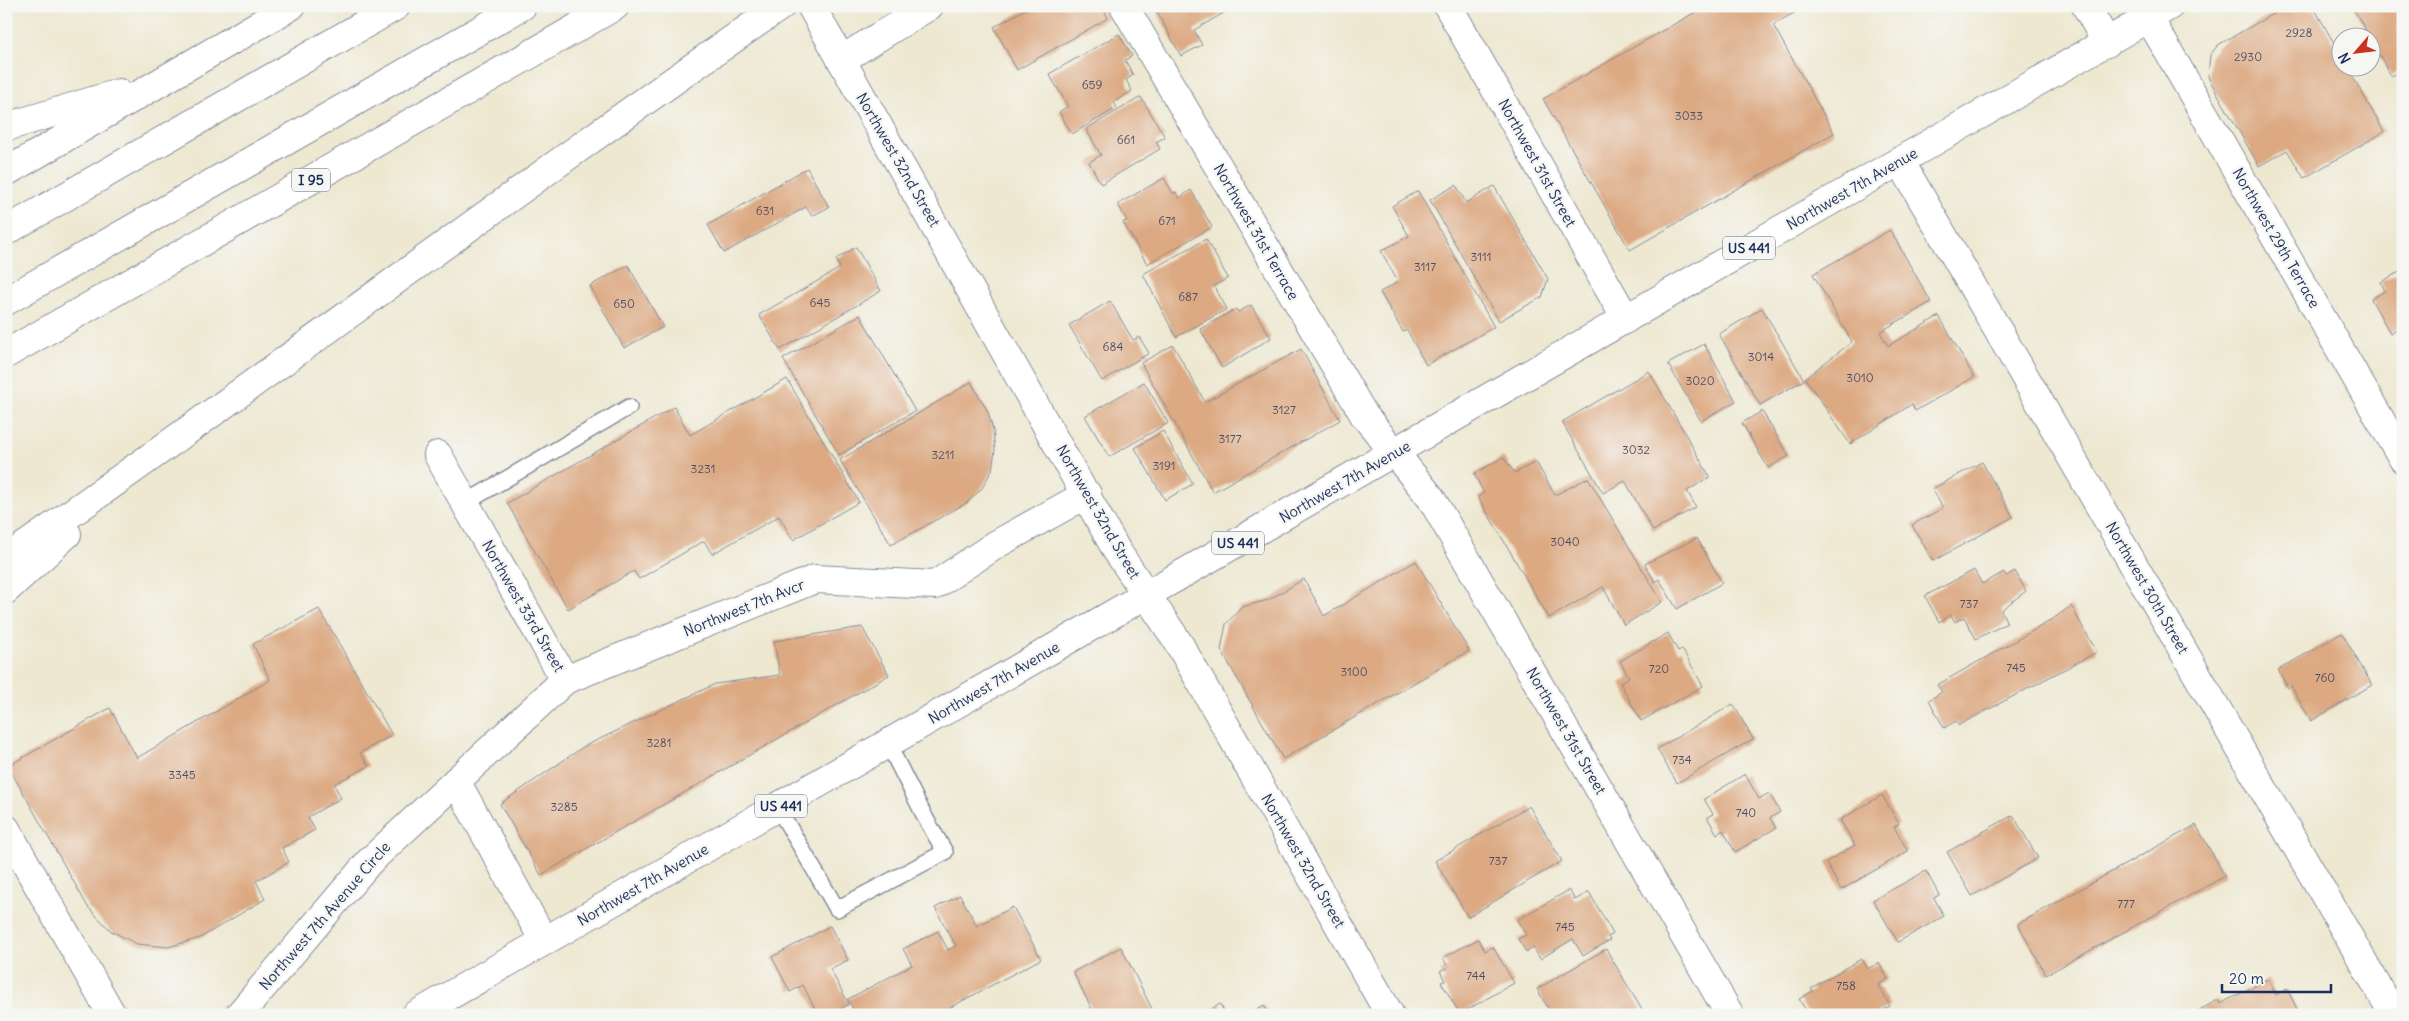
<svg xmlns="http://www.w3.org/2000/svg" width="2409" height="1021" viewBox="0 0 2409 1021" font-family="Delius,sans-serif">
<rect width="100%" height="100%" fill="#f6f6f2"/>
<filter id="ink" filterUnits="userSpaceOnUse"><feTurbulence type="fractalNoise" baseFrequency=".02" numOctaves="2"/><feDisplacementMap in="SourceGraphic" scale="10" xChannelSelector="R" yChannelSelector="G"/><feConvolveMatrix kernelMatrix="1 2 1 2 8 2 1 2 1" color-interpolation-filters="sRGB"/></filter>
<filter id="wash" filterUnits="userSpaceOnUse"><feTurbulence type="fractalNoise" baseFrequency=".0096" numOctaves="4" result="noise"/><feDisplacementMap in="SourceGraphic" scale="20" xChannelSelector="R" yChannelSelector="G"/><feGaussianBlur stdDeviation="1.12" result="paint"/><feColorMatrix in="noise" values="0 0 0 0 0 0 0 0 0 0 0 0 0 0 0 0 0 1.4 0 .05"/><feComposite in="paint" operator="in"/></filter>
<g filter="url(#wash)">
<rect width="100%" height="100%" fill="#eee8d1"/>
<g id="blocks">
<g fill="#dca982">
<polygon points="1031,6 1102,6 1108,18 1017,70 994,27"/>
<polygon points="1154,6 1236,6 1194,30 1202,45 1181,56"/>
<polygon points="1706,6 1806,6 1773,25 1834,133 1630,250 1543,99"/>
<polygon points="2287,6 2313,6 2342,57 2342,68 2348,68 2384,132 2304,178 2287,150 2259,166 2208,77 2210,55 2218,45"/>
<polygon points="2352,6 2403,6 2403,70 2391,76"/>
<polygon points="1119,34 1132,56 1125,60 1133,75 1126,80 1132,91 1114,102 1117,108 1072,134 1059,112 1068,106 1049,74"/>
<polygon points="1141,97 1165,137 1156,142 1160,149 1101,184 1089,162 1101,155 1086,129"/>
<polygon points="807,168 829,207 812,216 806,207 724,253 708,225"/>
<polygon points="1164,178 1173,193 1176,192 1179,198 1191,190 1212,227 1147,264 1123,222 1127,221 1118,204"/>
<polygon points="1456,185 1466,203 1494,186 1548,279 1542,297 1499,321 1430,200"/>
<polygon points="1418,191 1494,327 1426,365 1407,330 1403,332 1380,292 1398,282 1381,251 1409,236 1392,206"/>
<polygon points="1890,230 1931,302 1880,332 1888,346 1939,316 1974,377 1915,411 1912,404 1850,444 1805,378 1852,342 1813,274"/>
<polygon points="1206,239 1228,278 1214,286 1227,309 1176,337 1143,274"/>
<polygon points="856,247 881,291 780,350 759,315 840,268 836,259"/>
<polygon points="628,265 663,327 624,348 590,286"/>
<polygon points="2403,270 2403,326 2390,333 2371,299 2385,291 2381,282"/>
<polygon points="1110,301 1133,340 1139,337 1149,353 1102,381 1069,325"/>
<polygon points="1251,305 1271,338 1222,368 1200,329 1236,309 1238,312"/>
<polygon points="1762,308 1804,380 1760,405 1719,334"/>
<polygon points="860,315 915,411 839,455 783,359"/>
<polygon points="1704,344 1736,401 1701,421 1668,364"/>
<polygon points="1173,345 1205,402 1301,349 1340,420 1213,492 1141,363"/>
<polygon points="1649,371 1710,477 1687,491 1696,507 1653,531 1625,481 1603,493 1562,422"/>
<polygon points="787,379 859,502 793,540 779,516 712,554 704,541 639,579 634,571 568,609 507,503 674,407 690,435"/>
<polygon points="971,382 988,412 993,430 995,450 992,470 982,488 968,502 891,545 840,460"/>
<polygon points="1144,382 1168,423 1109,457 1085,416"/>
<polygon points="1762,411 1789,456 1768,468 1742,423"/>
<polygon points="1163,431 1193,484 1165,500 1135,448"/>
<polygon points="1503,457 1515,473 1536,462 1555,495 1588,478 1662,602 1624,625 1603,587 1549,618 1478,497 1484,493 1474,474"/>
<polygon points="1982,462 2013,517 1933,561 1912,525 1943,508 1932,489"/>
<polygon points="1697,538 1722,583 1677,609 1659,579 1655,582 1645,564"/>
<polygon points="1416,561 1469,651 1283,759 1221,650 1226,624 1242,607 1268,600 1304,579 1324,616"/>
<polygon points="1974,570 1982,584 2004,572 2006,576 2015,571 2026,591 2001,610 2007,623 1976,639 1964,617 1955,622 1951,615 1939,622 1925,596"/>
<polygon points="2071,606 2097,652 1959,725 1956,721 1944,728 1929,700 1942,692 1937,685 2050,621"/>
<polygon points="319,609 392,735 360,753 369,766 334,784 341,798 308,817 315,830 282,848 289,862 256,881 265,899 200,938 168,947 137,944 111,931 88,907 8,766 110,708 137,758 270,680 253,644"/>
<polygon points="862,627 889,675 541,875 500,804 583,747 715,684 780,675 774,641"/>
<polygon points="1668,633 1678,651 1682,649 1703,686 1641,721 1620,683 1629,677 1620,661"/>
<polygon points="2342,633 2372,685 2311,721 2291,686 2288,688 2278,670"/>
<polygon points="1733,704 1753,739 1677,783 1657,749"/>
<polygon points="1745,774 1759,799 1769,793 1780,812 1770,818 1776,828 1735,852 1723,830 1717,834 1707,817 1713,814 1704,799"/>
<polygon points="1882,795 1899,824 1894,827 1908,851 1841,890 1826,862 1855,845 1840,820"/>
<polygon points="1529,806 1562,861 1468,917 1435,861"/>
<polygon points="2013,815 2038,858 1972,896 1947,852"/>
<polygon points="2196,825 2225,876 2046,975 2018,924"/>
<polygon points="1926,871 1939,895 1934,898 1944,916 1898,942 1873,900"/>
<polygon points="1569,890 1575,900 1589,892 1613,934 1608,937 1610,940 1583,956 1573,939 1540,959 1534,948 1526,952 1518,939 1526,935 1517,920"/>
<polygon points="960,895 977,926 1013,907 1041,959 936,1015 856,1015 848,999 912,965 903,949 938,931 948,950 956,946 935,908"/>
<polygon points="830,926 848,960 830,969 849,1004 830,1015 818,1015 803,985 790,992 772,957"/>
<polygon points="1478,939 1485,951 1493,947 1514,983 1460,1014 1441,982 1445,981 1440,971 1448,967 1443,958"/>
<polygon points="1121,947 1155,1015 1095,1015 1073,972"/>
<polygon points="1606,949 1645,1015 1552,1015 1537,989"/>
<polygon points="1861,959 1867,969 1879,963 1888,979 1878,985 1890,1006 1875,1015 1809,1015 1799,999 1813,991 1811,988"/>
<polygon points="2268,979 2276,995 2287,989 2300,1015 2190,1015 2218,1000 2220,1004"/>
<polygon points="1220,1004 1226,1015 1202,1015"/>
<polygon points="1264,1005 1270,1015 1247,1015"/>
</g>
</g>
</g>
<g filter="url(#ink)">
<use href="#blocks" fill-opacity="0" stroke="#848c98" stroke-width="1"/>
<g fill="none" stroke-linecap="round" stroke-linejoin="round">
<defs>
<g id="lane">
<polyline points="465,503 629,407"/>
<polyline points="778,808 837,909 945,852 926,819 888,744"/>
</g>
<g id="street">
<polyline points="811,6 1117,551 1178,642 1390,1015"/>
<polyline points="1124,6 1364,415 1431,498 1730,1015"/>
<polyline points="1448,6 1626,319"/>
<polyline points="2086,6 2107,43"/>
<polyline points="2149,18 2403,459"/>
<polyline points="841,60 929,6"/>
<polyline points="1900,161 2394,1015"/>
<polyline points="438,455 565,680"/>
<polyline points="456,781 544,941"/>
<polyline points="6,829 112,1015"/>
<polyline points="239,1015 369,862 565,680 815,579 935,585 997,544 1087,494"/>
</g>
<polyline id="primary" points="416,1015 2169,6"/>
<g id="highway">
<polyline points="6,127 119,93"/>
<polyline points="6,172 291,6"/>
<polyline points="6,231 396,6"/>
<polyline points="6,301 522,6"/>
<polyline points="6,354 615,6"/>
<path d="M6 559C267 378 519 186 781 6"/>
<polyline points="6,590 67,534"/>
</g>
</defs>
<use href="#lane" stroke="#848c98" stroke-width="18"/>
<use href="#street" stroke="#848c98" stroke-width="30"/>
<use href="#primary" stroke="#848c98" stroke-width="30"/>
<use href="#highway" stroke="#848c98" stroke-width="30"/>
<use href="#lane" stroke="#fff" stroke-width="15"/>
<use href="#street" stroke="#fff" stroke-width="28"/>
<use href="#primary" stroke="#fff" stroke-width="28"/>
<use href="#highway" stroke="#fff" stroke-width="28"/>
</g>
</g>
<g text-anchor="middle" stroke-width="5" stroke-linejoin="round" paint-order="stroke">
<g font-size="12" fill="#4b4e67">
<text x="2299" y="37">2928</text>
<text x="2248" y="61">2930</text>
<text x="1092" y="89">659</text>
<text x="1689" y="120">3033</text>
<text x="1126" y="144">661</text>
<text x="765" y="215">631</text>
<text x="1167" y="225">671</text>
<text x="1481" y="261">3111</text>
<text x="1425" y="271">3117</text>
<text x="1188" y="301">687</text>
<text x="820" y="307">645</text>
<text x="624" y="308">650</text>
<text x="1113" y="351">684</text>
<text x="1761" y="361">3014</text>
<text x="1860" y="382">3010</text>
<text x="1700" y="385">3020</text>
<text x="1284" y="414">3127</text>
<text x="1230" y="443">3177</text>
<text x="1636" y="454">3032</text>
<text x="943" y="459">3211</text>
<text x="1164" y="470">3191</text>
<text x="703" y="473">3231</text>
<text x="1565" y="546">3040</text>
<text x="1969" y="608">737</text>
<text x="2016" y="672">745</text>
<text x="1659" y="673">720</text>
<text x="1354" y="676">3100</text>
<text x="2325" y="682">760</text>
<text x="659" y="747">3281</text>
<text x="1682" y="764">734</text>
<text x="182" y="779">3345</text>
<text x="564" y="811">3285</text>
<text x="1746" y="817">740</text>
<text x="1498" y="865">737</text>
<text x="2126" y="908">777</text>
<text x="1565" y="931">745</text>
<text x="1476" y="980">744</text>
<text x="1846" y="990">758</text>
</g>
<g fill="#f6f6f2" stroke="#5d6b8a" stroke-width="1">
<rect x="292" y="168.5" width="38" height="23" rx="4"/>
<rect x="1723" y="236.5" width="52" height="23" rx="4"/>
<rect x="1212" y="531.5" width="52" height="23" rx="4"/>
<rect x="755" y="794.5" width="52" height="23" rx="4"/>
</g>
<g font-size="14" font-weight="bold" fill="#1b2f5e">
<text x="311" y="185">I 95</text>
<text x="1749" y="253">US 441</text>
<text x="1238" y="548">US 441</text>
<text x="781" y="811">US 441</text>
</g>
<g font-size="15" fill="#1b2f5e" stroke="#f6f6f2">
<text transform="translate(898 160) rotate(60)" y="5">Northwest 32nd Street</text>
<text transform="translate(1537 163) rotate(61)" y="5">Northwest 31st Street</text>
<text transform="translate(1852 189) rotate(-30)" y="5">Northwest 7th Avenue</text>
<text transform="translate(1256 232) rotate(60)" y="5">Northwest 31st Terrace</text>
<text transform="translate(2276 238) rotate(60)" y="5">Northwest 29th Terrace</text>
<text transform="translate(1345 482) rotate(-30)" y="5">Northwest 7th Avenue</text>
<text transform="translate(1098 512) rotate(60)" y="5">Northwest 32nd Street</text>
<text transform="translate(2147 588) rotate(60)" y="5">Northwest 30th Street</text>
<text transform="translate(523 606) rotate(60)" y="5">Northwest 33rd Street</text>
<text transform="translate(744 608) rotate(-22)" y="5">Northwest 7th Avcr</text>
<text transform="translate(994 683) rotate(-30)" y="5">Northwest 7th Avenue</text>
<text transform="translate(1566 731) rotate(60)" y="5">Northwest 31st Street</text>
<text transform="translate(1303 861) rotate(60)" y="5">Northwest 32nd Street</text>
<text transform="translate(643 885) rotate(-30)" y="5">Northwest 7th Avenue</text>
<text transform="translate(325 916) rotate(-49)" y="5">Northwest 7th Avenue Circle</text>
</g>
</g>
<rect width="2409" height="1021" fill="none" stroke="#f6f6f2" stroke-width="25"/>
<g transform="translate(2356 52) rotate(242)"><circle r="24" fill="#f6f6f2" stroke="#9ea6b7"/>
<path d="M0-4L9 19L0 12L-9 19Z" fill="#c8321e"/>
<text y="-8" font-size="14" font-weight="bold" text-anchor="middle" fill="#1b2f5e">N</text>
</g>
<path d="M2222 984v8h109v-8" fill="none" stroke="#1b2f5e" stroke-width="2.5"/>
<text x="2229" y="984" font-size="15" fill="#1b2f5e" stroke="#f6f6f2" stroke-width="4" paint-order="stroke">20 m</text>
</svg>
